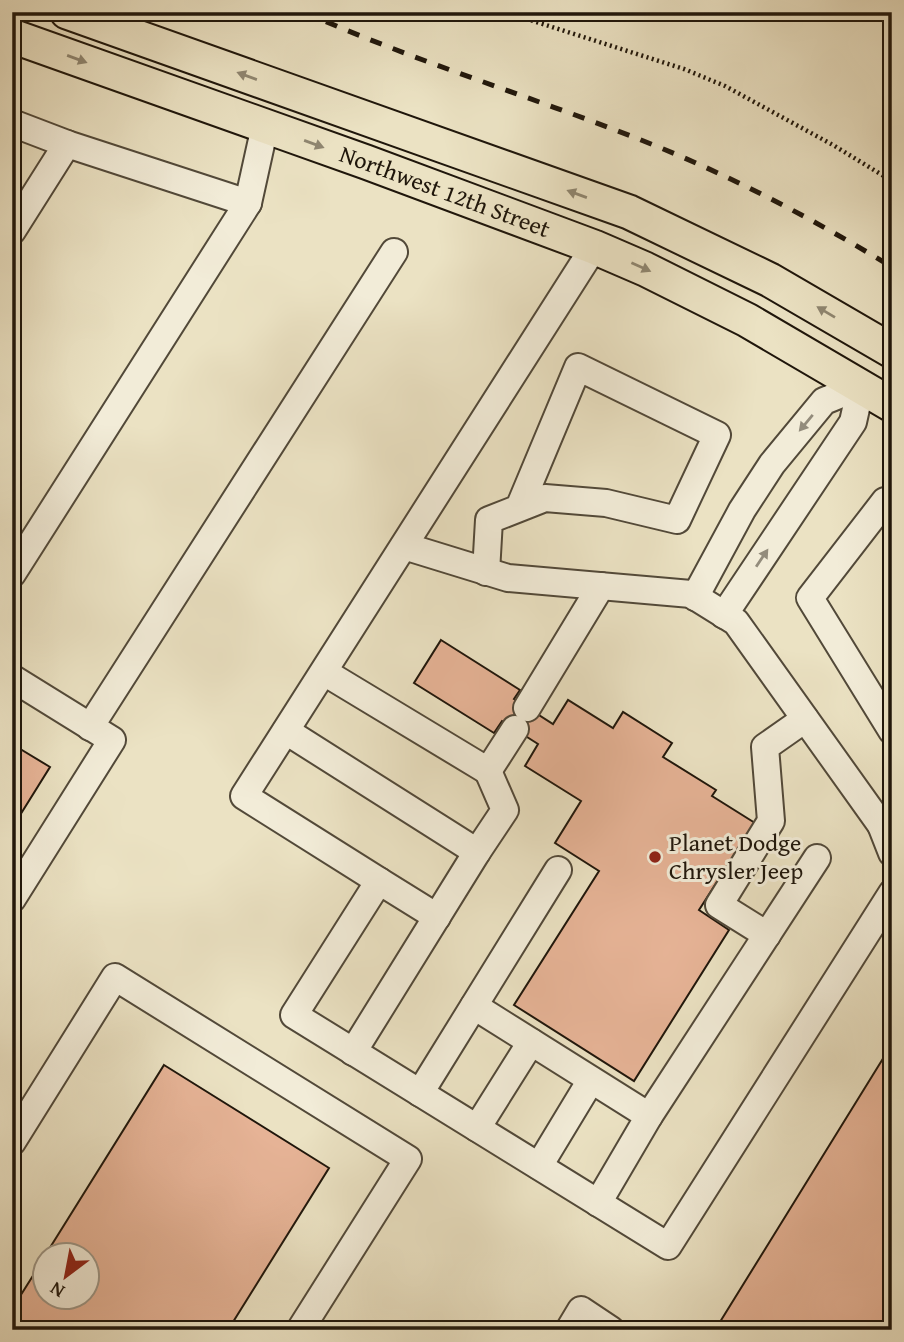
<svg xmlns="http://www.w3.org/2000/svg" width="904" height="1342" viewBox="0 0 904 1342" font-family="'Gentium Book Plus',serif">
<rect width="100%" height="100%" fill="#ebe2c3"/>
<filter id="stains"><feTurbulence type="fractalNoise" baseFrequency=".00286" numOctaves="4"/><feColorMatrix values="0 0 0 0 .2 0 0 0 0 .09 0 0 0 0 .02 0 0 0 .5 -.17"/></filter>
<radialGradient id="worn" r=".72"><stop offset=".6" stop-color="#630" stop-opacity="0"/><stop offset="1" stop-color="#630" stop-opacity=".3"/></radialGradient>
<g fill="#e6b396" stroke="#1f160b" stroke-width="2">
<polygon points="441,640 520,690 514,699 553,724 568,700 613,728 623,712 672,743 663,757 716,790 712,796 755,823 699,910 729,930 634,1081 514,1005 599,871 555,843 581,801 525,766 538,744 502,721 494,733 414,683"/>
<polygon points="12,744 50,767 12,828"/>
<polygon points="892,1044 892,1330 715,1330"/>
<polygon points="164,1065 329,1168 228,1330 12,1330 12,1309 46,1255 46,1296 88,1296 88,1254 46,1254"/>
</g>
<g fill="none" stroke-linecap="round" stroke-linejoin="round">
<defs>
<g id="minor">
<polyline points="12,123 67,144"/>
<polyline points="12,231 67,144 248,203"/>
<polyline points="594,247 244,796 379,881 294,1015 668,1246 892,893"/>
<polyline points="892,505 885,501 810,598 892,731"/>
<polyline points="404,546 508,578 691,594 736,622 881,825"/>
<polyline points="486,572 489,520 545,498 606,503 677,520 717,435 578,367 519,508"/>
<polyline points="12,574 248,203 265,126"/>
<polyline points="695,597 742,510 772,464 824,401 861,386"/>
<polyline points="724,615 853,422 861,386"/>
<polyline points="324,672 488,771 515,729"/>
<polyline points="12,678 112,740 12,899"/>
<polyline points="527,708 601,586"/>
<polyline points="90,727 394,252"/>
<polyline points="286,731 477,852 505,810 488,771"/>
<polyline points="892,818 881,825 892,853"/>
<polyline points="379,881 437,917"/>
<polyline points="767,935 719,905 771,821 765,747 805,719"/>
<polyline points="474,1006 649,1116 598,1203"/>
<polyline points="353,1052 477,852"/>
<polyline points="420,1093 558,870"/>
<polyline points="649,1116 817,858"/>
<polyline points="477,1128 531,1042"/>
<polyline points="12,1142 115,977 408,1159 300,1330"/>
<polyline points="539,1166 591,1080"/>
<polyline points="569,1330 581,1310 611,1330"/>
</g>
<g id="major">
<polyline points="67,12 629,212 770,280 892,351"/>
<path id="s1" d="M12 36 366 162 594 247 645 269 747 320 892 405"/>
</g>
</defs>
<use href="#minor" stroke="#524939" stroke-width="30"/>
<use href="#major" stroke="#1f160b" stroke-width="37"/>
<polyline stroke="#1f160b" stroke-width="4.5" stroke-dasharray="2 3.5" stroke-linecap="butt" points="505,12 684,69 725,86 833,145 892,181"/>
<use href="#minor" stroke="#f2ecd8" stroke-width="26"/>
<use href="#major" stroke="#ebe2c3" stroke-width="33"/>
<path stroke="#1f160b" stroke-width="5" stroke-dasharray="12 12" stroke-linecap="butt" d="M304 12C421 64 543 100 661 148 741 181 818 222 892 267"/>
</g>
<defs><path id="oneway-solid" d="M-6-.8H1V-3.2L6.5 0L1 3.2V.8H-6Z" transform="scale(1.75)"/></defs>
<g fill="#8f8670">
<use href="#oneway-solid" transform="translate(77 59) rotate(20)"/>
<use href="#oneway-solid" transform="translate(247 76) rotate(-160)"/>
<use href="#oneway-solid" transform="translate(314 144) rotate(20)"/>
<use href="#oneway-solid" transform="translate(577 194) rotate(-160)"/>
<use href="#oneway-solid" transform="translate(641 267) rotate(24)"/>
<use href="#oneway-solid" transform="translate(826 312) rotate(-149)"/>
</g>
<g fill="#938c7c">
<use href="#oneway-solid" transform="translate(806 423) rotate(130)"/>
<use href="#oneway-solid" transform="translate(762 558) rotate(-56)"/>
</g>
<circle fill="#8f2418" stroke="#f2ecd8" stroke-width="2.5" cx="655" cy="857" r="7"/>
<g text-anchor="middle" stroke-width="6" stroke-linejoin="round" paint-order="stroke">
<g font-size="24" fill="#1f160b" stroke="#f2ecd8">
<text dy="8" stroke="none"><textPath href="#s1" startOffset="460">Northwest 12th Street</textPath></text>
</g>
<g font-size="24" fill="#1f160b" stroke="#f2ecd8" text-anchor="start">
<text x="669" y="851">Planet Dodge<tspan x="669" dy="28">Chrysler Jeep</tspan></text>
</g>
</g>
<rect width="904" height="1342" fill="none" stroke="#ebe2c3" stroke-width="42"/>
<rect x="14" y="14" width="876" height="1314" fill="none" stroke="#1f160b" stroke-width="3.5"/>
<rect x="21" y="21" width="862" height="1300" fill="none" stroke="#1f160b" stroke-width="2"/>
<g transform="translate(66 1276) rotate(212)"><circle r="33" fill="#f2ecd8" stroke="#9e9686" stroke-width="2"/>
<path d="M0-5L12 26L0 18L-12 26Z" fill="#8f2418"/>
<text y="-10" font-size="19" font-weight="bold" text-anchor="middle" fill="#1f160b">N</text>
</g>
<rect width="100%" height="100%" filter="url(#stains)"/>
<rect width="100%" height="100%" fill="url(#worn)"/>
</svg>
